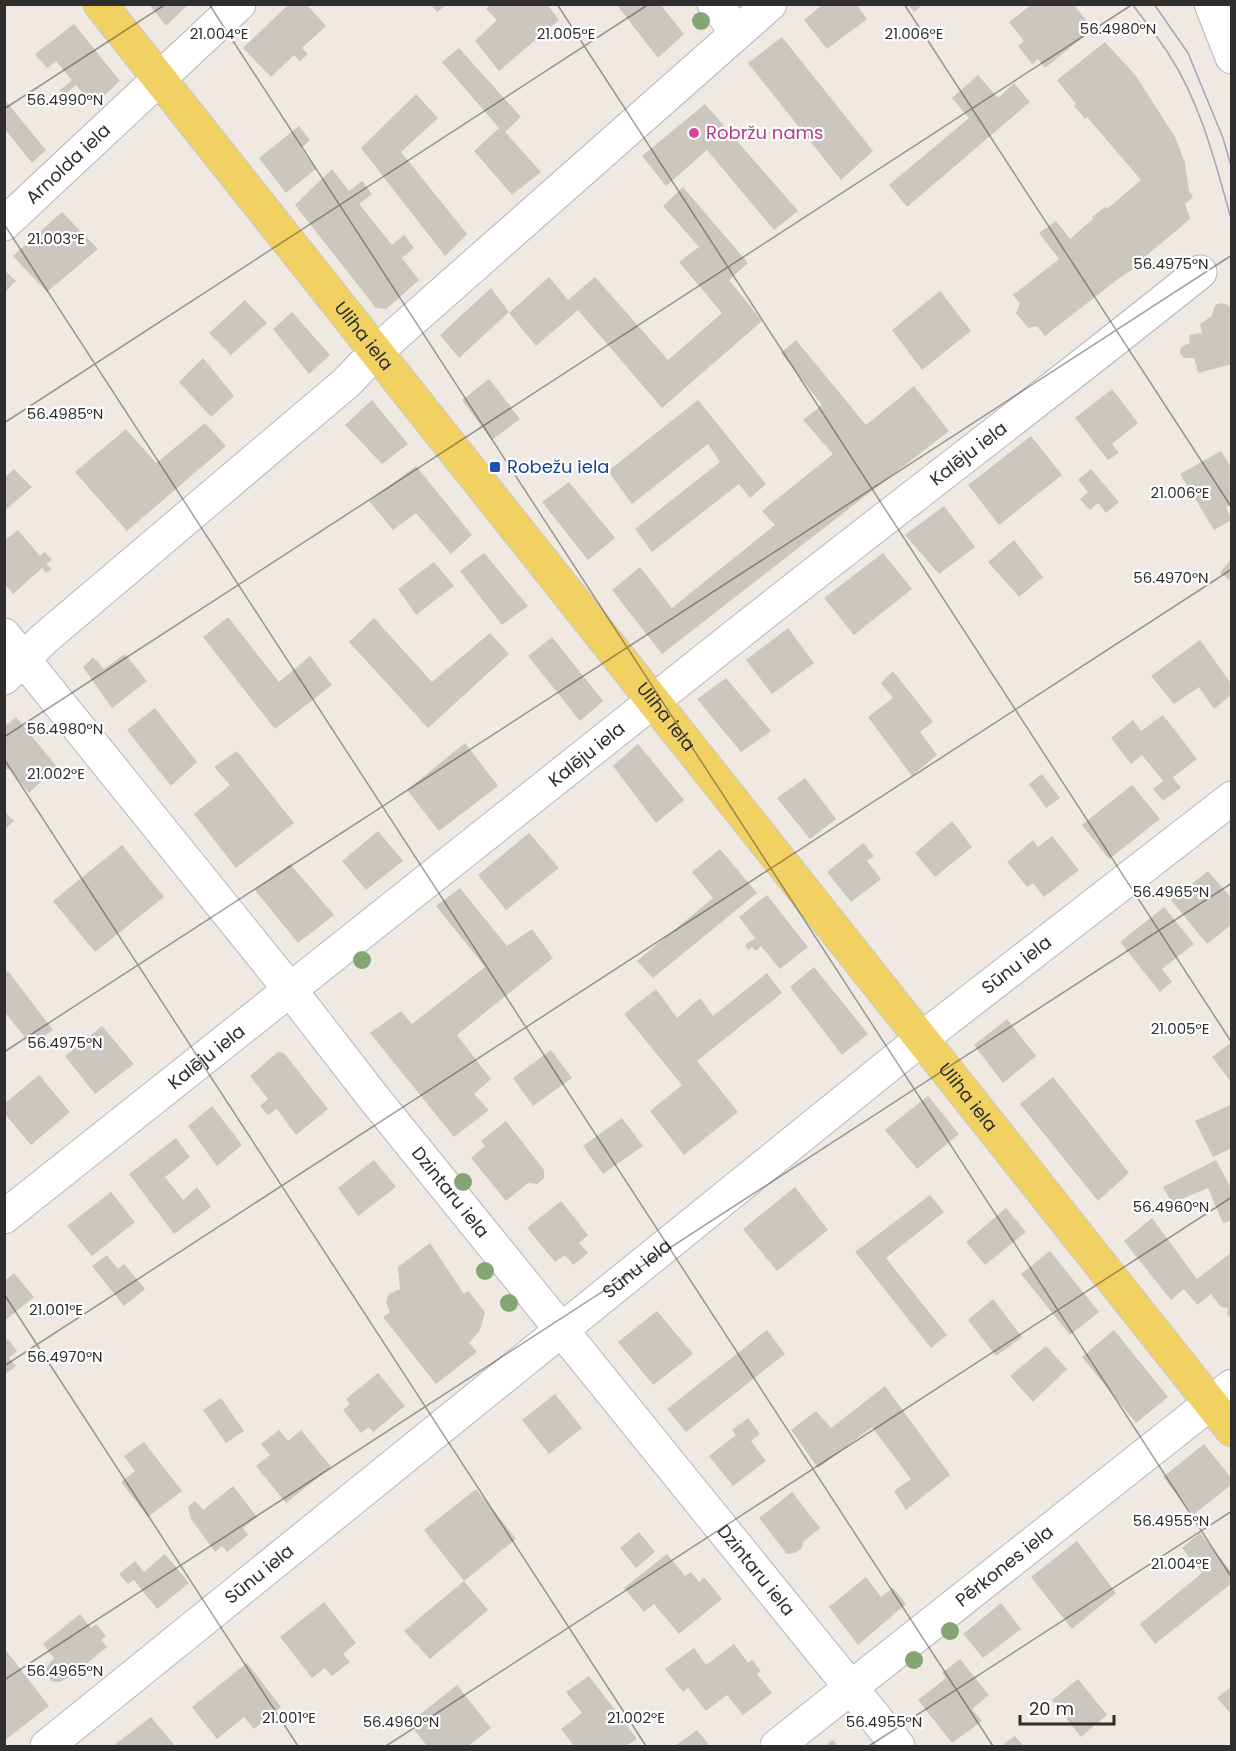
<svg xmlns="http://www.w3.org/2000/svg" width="1236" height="1751" viewBox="0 0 1236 1751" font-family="Poppins,sans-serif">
<rect width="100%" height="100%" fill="#efe9e1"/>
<g fill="#cbc7bf">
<polygon points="149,4 189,4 166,26"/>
<polygon points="289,4 306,4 326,26 302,48 308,54 300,61 294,55 271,77 243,48"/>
<polygon points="491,4 547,4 559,20 499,71 475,41 497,20 486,9"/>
<polygon points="616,4 660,4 684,34 658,58"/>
<polygon points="823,4 856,4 867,19 827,49 804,20"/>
<polygon points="908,4 923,4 914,12"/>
<polygon points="431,5 446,5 437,12"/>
<polygon points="1031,5 1074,5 1093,29 1045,68 1038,59 1032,64 1018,46 1024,41 1009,22"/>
<polygon points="74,24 120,81 93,106 76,85 64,95 60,90 72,80 56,61 47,68 35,54"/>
<polygon points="782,37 873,151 841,180 748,63"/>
<polygon points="1105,42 1136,76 1175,137 1185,163 1189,191 1193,197 1185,204 1190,219 1146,256 1137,267 1122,276 1045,336 1037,326 1028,328 1016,313 1020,304 1013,295 1059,259 1039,233 1056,221 1070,239 1093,219 1092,217 1105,207 1107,209 1141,180 1087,117 1085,119 1074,106 1076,104 1057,80"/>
<polygon points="459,48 521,117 505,132 541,172 512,195 474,151 499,128 442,62"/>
<polygon points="978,75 998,98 1014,83 1030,102 907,207 889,185 969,118 952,98"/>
<polygon points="416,94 438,118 401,152 467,234 445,256 361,148"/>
<polygon points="4,99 46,150 32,163 4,128"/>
<polygon points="705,104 798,211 774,230 707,150 666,186 642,156"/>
<polygon points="299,126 310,140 301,148 316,169 286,193 259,158"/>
<polygon points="332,169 349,191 362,181 372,194 359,204 392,245 404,235 414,248 402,258 419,280 386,309 376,308 295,205"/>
<polygon points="683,187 748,263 729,280 762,321 662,408 578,310 536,346 509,313 549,277 568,300 595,277 668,360 722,313 679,262 699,247 663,206"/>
<polygon points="62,212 98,249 47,292 13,256"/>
<polygon points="4,270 16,281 4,293"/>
<polygon points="491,288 509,312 459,358 440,335"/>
<polygon points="940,291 971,331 922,370 892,330"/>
<polygon points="245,300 267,323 231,355 209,333"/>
<polygon points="1221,303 1228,305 1232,310 1232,364 1198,373 1194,358 1184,358 1180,353 1181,347 1190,343 1189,335 1202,333 1200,324 1212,316 1215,305"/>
<polygon points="292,312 330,355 309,374 273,329"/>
<polygon points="796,340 866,425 914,386 949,431 662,654 612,590 640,567 672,608 775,525 762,511 833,454 803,420 822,405 781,353"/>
<polygon points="203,358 234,396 211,417 179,382"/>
<polygon points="489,379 520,419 492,440 462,400"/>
<polygon points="1112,389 1138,423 1112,444 1119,453 1108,460 1075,418"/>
<polygon points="372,400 408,444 382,464 345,425"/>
<polygon points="698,400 766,484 750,498 739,484 652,552 635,529 720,462 708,444 632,504 608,471"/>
<polygon points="205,423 226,446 127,531 75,472 126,429 156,463"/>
<polygon points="1031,436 1062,475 999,525 968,485"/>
<polygon points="1221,451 1232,469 1232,504 1226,507 1232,520 1214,530 1180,474"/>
<polygon points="416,466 472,535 451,554 416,513 393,530 369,501"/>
<polygon points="14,469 32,487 4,511 4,478"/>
<polygon points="1091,469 1119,502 1106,513 1098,503 1090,510 1080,499 1088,492 1078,480"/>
<polygon points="569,482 615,538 588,560 542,502"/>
<polygon points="944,506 975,547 939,574 905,535"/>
<polygon points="18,530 40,556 45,552 52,560 46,564 51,569 46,573 42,568 13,594 4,583 4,541"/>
<polygon points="1014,540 1043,577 1019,597 988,562"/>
<polygon points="484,553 528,606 502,625 460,571"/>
<polygon points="883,553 912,589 854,635 824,598"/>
<polygon points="1232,558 1232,582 1220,573"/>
<polygon points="434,562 454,586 416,615 398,589"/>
<polygon points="228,617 279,682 310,656 332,685 275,729 203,637"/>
<polygon points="374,618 432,682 490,633 509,654 428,728 349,642"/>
<polygon points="788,628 814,663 772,694 746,660"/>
<polygon points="552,637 603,701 580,721 528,656"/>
<polygon points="1200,640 1232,685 1232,694 1214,709 1199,687 1174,704 1151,676"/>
<polygon points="125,654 147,681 112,708 83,667 93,657 104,669"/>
<polygon points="893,671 933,722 920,732 937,755 912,776 868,717 893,698 881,683"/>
<polygon points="726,678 771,731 741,752 697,699"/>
<polygon points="155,708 197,762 171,786 127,730"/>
<polygon points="1163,715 1197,759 1173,777 1181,788 1163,801 1153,789 1163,781 1142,755 1131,764 1111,738 1133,720 1141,731"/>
<polygon points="16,717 57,767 29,793 10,769 4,770 4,727"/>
<polygon points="465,743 498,786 439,831 407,790"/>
<polygon points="638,744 684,800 656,823 613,766"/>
<polygon points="237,751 294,823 236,868 194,814 230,785 214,767"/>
<polygon points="1042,774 1060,798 1046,808 1029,784"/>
<polygon points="805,778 836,819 810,839 777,798"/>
<polygon points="1132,785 1160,819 1109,859 1082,825"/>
<polygon points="4,811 14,821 4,830"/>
<polygon points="952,821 972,847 935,877 915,853"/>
<polygon points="378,831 403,861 366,890 342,861"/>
<polygon points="529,833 559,868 506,910 478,875"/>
<polygon points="1052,836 1079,870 1044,897 1033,883 1027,887 1007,862 1033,840 1038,847"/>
<polygon points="863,843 874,856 867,861 881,879 851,902 827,872"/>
<polygon points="122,845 164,897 95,952 53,901"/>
<polygon points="720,849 757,893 653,978 637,961 713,898 692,872"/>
<polygon points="290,864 334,915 298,943 255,890"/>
<polygon points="1208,871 1232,899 1232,924 1207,944 1171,900"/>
<polygon points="460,888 507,946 532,929 553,958 457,1035 491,1079 474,1094 489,1110 454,1137 370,1033 401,1011 412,1024 485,967 436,906"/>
<polygon points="767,895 808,947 780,969 761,946 756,951 752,947 748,950 745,945 755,938 739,917"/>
<polygon points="1164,907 1194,944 1162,969 1172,982 1160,992 1120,942"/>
<polygon points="814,967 868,1034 842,1055 790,987"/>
<polygon points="8,971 53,1030 31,1045 4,1011 4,974"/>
<polygon points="767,973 782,993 697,1061 738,1112 684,1155 650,1111 682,1085 624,1014 656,989 677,1018 700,998 713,1016"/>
<polygon points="1007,1019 1036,1056 1003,1083 974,1045"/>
<polygon points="102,1026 134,1064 95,1094 65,1056"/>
<polygon points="1232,1042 1232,1083 1212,1057"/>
<polygon points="551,1050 572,1078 533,1106 513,1078"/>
<polygon points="278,1052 284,1053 328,1109 296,1135 277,1109 268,1115 260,1106 268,1099 250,1076"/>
<polygon points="39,1075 70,1112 31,1145 4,1113 4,1104"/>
<polygon points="1053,1077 1129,1173 1098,1201 1020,1104"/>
<polygon points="928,1096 959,1134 917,1169 885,1130"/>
<polygon points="1232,1104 1232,1148 1213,1157 1195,1121"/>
<polygon points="212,1106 242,1145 217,1166 188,1126"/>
<polygon points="622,1118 643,1146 603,1174 583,1146"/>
<polygon points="506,1121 544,1170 544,1178 537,1184 528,1183 506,1201 471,1158 485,1146 481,1141"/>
<polygon points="176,1138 190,1157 165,1177 183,1200 197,1187 211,1207 174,1234 129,1174"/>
<polygon points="374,1160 396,1187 358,1216 338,1188"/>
<polygon points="1216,1160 1232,1190 1232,1220 1223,1223 1208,1188 1172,1203 1163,1187"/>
<polygon points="795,1187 828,1230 777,1271 743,1229"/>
<polygon points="111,1192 135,1222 92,1256 67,1226"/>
<polygon points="930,1195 944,1212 886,1258 947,1335 931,1348 855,1252"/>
<polygon points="561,1201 588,1235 579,1243 588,1253 573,1265 565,1255 555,1262 527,1228"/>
<polygon points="1006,1208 1026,1232 985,1265 966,1242"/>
<polygon points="1152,1218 1197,1279 1232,1252 1232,1319 1227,1314 1228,1308 1221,1307 1211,1294 1197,1305 1184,1289 1171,1300 1124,1241"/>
<polygon points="430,1243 464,1294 468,1291 485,1312 480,1330 469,1343 477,1352 436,1384 383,1317 390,1312 386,1302 389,1294 400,1289 398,1267"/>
<polygon points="1050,1251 1099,1312 1070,1335 1021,1274"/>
<polygon points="107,1255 118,1269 124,1264 145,1289 124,1306 92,1266"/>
<polygon points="14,1273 34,1297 4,1321 4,1281"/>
<polygon points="993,1299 1022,1337 996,1356 968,1320"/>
<polygon points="657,1311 693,1354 653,1385 618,1342"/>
<polygon points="767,1330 785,1354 686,1432 667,1409"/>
<polygon points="1114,1330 1168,1397 1136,1423 1082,1357"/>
<polygon points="8,1339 17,1351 9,1358 16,1366 4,1375 4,1342"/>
<polygon points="1046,1346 1067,1369 1033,1402 1010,1376"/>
<polygon points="378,1373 405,1406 373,1432 369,1427 361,1433 343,1410 350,1404 346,1399"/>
<polygon points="885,1386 950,1475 906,1510 894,1491 911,1479 872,1427 818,1468 791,1430 816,1411 831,1428"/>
<polygon points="555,1394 582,1428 549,1454 522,1420"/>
<polygon points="221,1398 244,1431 226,1443 203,1410"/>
<polygon points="748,1418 760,1434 751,1441 766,1461 733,1486 709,1456 736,1435 732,1430"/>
<polygon points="279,1430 288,1441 301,1430 331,1467 286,1503 256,1466 270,1455 261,1444"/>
<polygon points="144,1442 182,1491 148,1517 121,1482 135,1471 124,1456"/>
<polygon points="1204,1444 1232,1479 1232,1484 1193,1515 1163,1477"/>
<polygon points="233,1486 257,1517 243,1528 248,1535 227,1552 222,1546 215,1552 191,1519 188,1507 195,1501 203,1510"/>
<polygon points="476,1489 516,1539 464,1581 424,1530"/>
<polygon points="792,1492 820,1528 803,1542 802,1548 795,1553 787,1554 759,1518"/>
<polygon points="639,1532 655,1552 636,1568 620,1548"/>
<polygon points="1200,1533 1232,1573 1232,1583 1155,1644 1140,1624 1202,1573 1182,1548"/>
<polygon points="1077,1541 1116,1593 1072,1629 1031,1577"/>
<polygon points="165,1554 189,1583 157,1609 134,1580 128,1584 119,1574 135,1561 144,1572"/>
<polygon points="667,1554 685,1576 691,1572 699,1582 704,1577 722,1599 679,1634 654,1604 644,1612 624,1588"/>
<polygon points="866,1577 881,1597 893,1588 906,1604 858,1645 829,1607"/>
<polygon points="464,1581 488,1610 430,1659 404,1631"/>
<polygon points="324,1602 356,1643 343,1654 350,1662 332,1676 325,1668 312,1678 280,1637"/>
<polygon points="1001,1603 1021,1629 983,1658 963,1634"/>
<polygon points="80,1614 91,1628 96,1624 106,1636 101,1640 107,1647 70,1677 59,1682 51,1681 45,1669 54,1658 43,1644"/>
<polygon points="734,1644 748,1663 752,1660 761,1671 757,1674 772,1693 743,1715 727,1695 706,1711 688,1688 683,1692 665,1669 694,1648 706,1665"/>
<polygon points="4,1648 49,1706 4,1741"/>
<polygon points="960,1659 989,1695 972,1709 982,1721 952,1743 918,1700 946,1678 942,1673"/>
<polygon points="247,1663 281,1707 254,1729 244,1717 217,1739 192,1707"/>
<polygon points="589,1676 637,1739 626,1746 574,1746 561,1729 582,1713 566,1692"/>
<polygon points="1078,1679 1107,1715 1081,1737 1052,1700"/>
<polygon points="457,1685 491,1728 468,1746 427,1746 409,1723"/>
<polygon points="1232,1686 1232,1715 1217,1698"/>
<polygon points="151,1717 175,1746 113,1746"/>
<polygon points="697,1730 710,1746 675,1746"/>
<polygon points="1015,1736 1024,1746 1001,1746"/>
<polygon points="833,1740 838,1746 825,1746"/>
</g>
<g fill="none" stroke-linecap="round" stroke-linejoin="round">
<defs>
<g id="minor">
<polyline points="714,4 737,31"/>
<polyline points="1211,4 1232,57"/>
<path id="s1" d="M4 224 239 4"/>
<path id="s2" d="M4 635 291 991 373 1097 898 1746"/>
<polyline points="4,678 45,638 346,383 376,352 770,4"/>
<path id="s3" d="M4 1217C229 1040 453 862 676 683 849 544 1027 411 1200 272"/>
<path id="s4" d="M47 1746 920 1040 1232 798"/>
<path id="s5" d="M777 1746 1232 1386"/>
</g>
<g id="major">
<path id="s6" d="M100 4 1232 1430"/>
</g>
</defs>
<use href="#minor" stroke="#b4b7c1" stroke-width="35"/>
<use href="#major" stroke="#c9c9c9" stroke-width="35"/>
<use href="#minor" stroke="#fff" stroke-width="33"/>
<use href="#major" stroke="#f2d163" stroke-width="33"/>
<g stroke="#a3a6b8" stroke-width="1.5">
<path d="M1132 4C1144 20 1157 36 1168 53 1201 103 1216 165 1232 222"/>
<polyline points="1154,4 1188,53 1223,138 1232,169"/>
</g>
</g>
<g fill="#84a574">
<circle cx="701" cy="21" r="9"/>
<circle cx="362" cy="960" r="9"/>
<circle cx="463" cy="1182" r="9"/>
<circle cx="485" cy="1271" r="9"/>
<circle cx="509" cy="1303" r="9"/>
<circle cx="950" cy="1631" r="9"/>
<circle cx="914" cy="1660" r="9"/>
</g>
<path fill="none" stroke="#2e2e2e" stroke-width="1.5" stroke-opacity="0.45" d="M209 4 1232 1578M557 4 1232 1043M904 4 1232 508M4 109 166 4M4 224 993 1746M4 423 649 4M4 737 1133 4M4 759 646 1746M4 1052 1232 255M4 1294 298 1746M4 1366 1232 569M4 1680 1232 883M386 1746 1232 1197M869 1746 1232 1511"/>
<circle fill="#d1479c" stroke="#fff" stroke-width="2" cx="694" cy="133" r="6"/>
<rect fill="#1a4fb4" stroke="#fff" stroke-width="2" x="489" y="461" width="12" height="12" rx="3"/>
<g text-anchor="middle" stroke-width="4.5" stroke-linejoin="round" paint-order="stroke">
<g font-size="18" fill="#b23c85" stroke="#fff" text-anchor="start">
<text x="706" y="139">Robržu nams</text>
</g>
<g font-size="18" fill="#2e2e2e" stroke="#fff">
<text dy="6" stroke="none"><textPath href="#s1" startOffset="88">Arnolda iela</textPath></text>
<text dy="6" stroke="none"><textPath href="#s6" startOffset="424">Uliha iela</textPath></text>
<text dy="6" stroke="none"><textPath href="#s3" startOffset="1230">Kalēju iela</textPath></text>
<text dy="6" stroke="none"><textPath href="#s6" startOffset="910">Uliha iela</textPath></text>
<text dy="6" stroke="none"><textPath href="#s3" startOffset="744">Kalēju iela</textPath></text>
<text dy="6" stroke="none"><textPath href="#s4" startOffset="1245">Sūnu iela</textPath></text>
<text dy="6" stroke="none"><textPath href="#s3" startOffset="258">Kalēju iela</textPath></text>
<text dy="6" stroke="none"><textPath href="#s6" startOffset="1396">Uliha iela</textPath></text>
<text dy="6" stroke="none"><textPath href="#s2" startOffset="714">Dzintaru iela</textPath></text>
<text dy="6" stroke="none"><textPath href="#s4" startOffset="759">Sūnu iela</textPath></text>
<text dy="6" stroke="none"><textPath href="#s5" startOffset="290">Pērkones iela</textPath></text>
<text dy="6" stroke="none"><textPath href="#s2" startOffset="1200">Dzintaru iela</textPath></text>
<text dy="6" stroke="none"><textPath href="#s4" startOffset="273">Sūnu iela</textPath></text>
</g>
<g font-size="18" fill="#164399" stroke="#fff" text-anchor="start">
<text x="507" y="473">Robežu iela</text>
</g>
</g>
<g font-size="15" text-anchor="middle" fill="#2e2e2e" stroke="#fff" stroke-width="4.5" stroke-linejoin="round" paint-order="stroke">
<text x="1118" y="34">56.4980°N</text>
<text x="219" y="39">21.004°E</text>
<text x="566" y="39">21.005°E</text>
<text x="914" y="39">21.006°E</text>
<text x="65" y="105">56.4990°N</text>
<text x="56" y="244">21.003°E</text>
<text x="1171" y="269">56.4975°N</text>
<text x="65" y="419">56.4985°N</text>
<text x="1180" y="498">21.006°E</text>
<text x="1171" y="583">56.4970°N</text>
<text x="65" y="734">56.4980°N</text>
<text x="56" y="779">21.002°E</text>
<text x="1171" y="897">56.4965°N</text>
<text x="1180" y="1034">21.005°E</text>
<text x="65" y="1048">56.4975°N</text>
<text x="1171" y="1212">56.4960°N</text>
<text x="56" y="1315">21.001°E</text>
<text x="65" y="1362">56.4970°N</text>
<text x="1171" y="1526">56.4955°N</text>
<text x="1180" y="1569">21.004°E</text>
<text x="65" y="1676">56.4965°N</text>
<text x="289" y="1723">21.001°E</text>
<text x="636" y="1723">21.002°E</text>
<text x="401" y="1727">56.4960°N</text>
<text x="884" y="1727">56.4955°N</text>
</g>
<rect width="1236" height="1751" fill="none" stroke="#2e2e2e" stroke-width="12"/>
<path d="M1020 1715v9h94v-9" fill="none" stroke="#2e2e2e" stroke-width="3"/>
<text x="1029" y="1715" font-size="18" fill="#2e2e2e" stroke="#ffffff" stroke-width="4.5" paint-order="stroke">20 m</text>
</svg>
